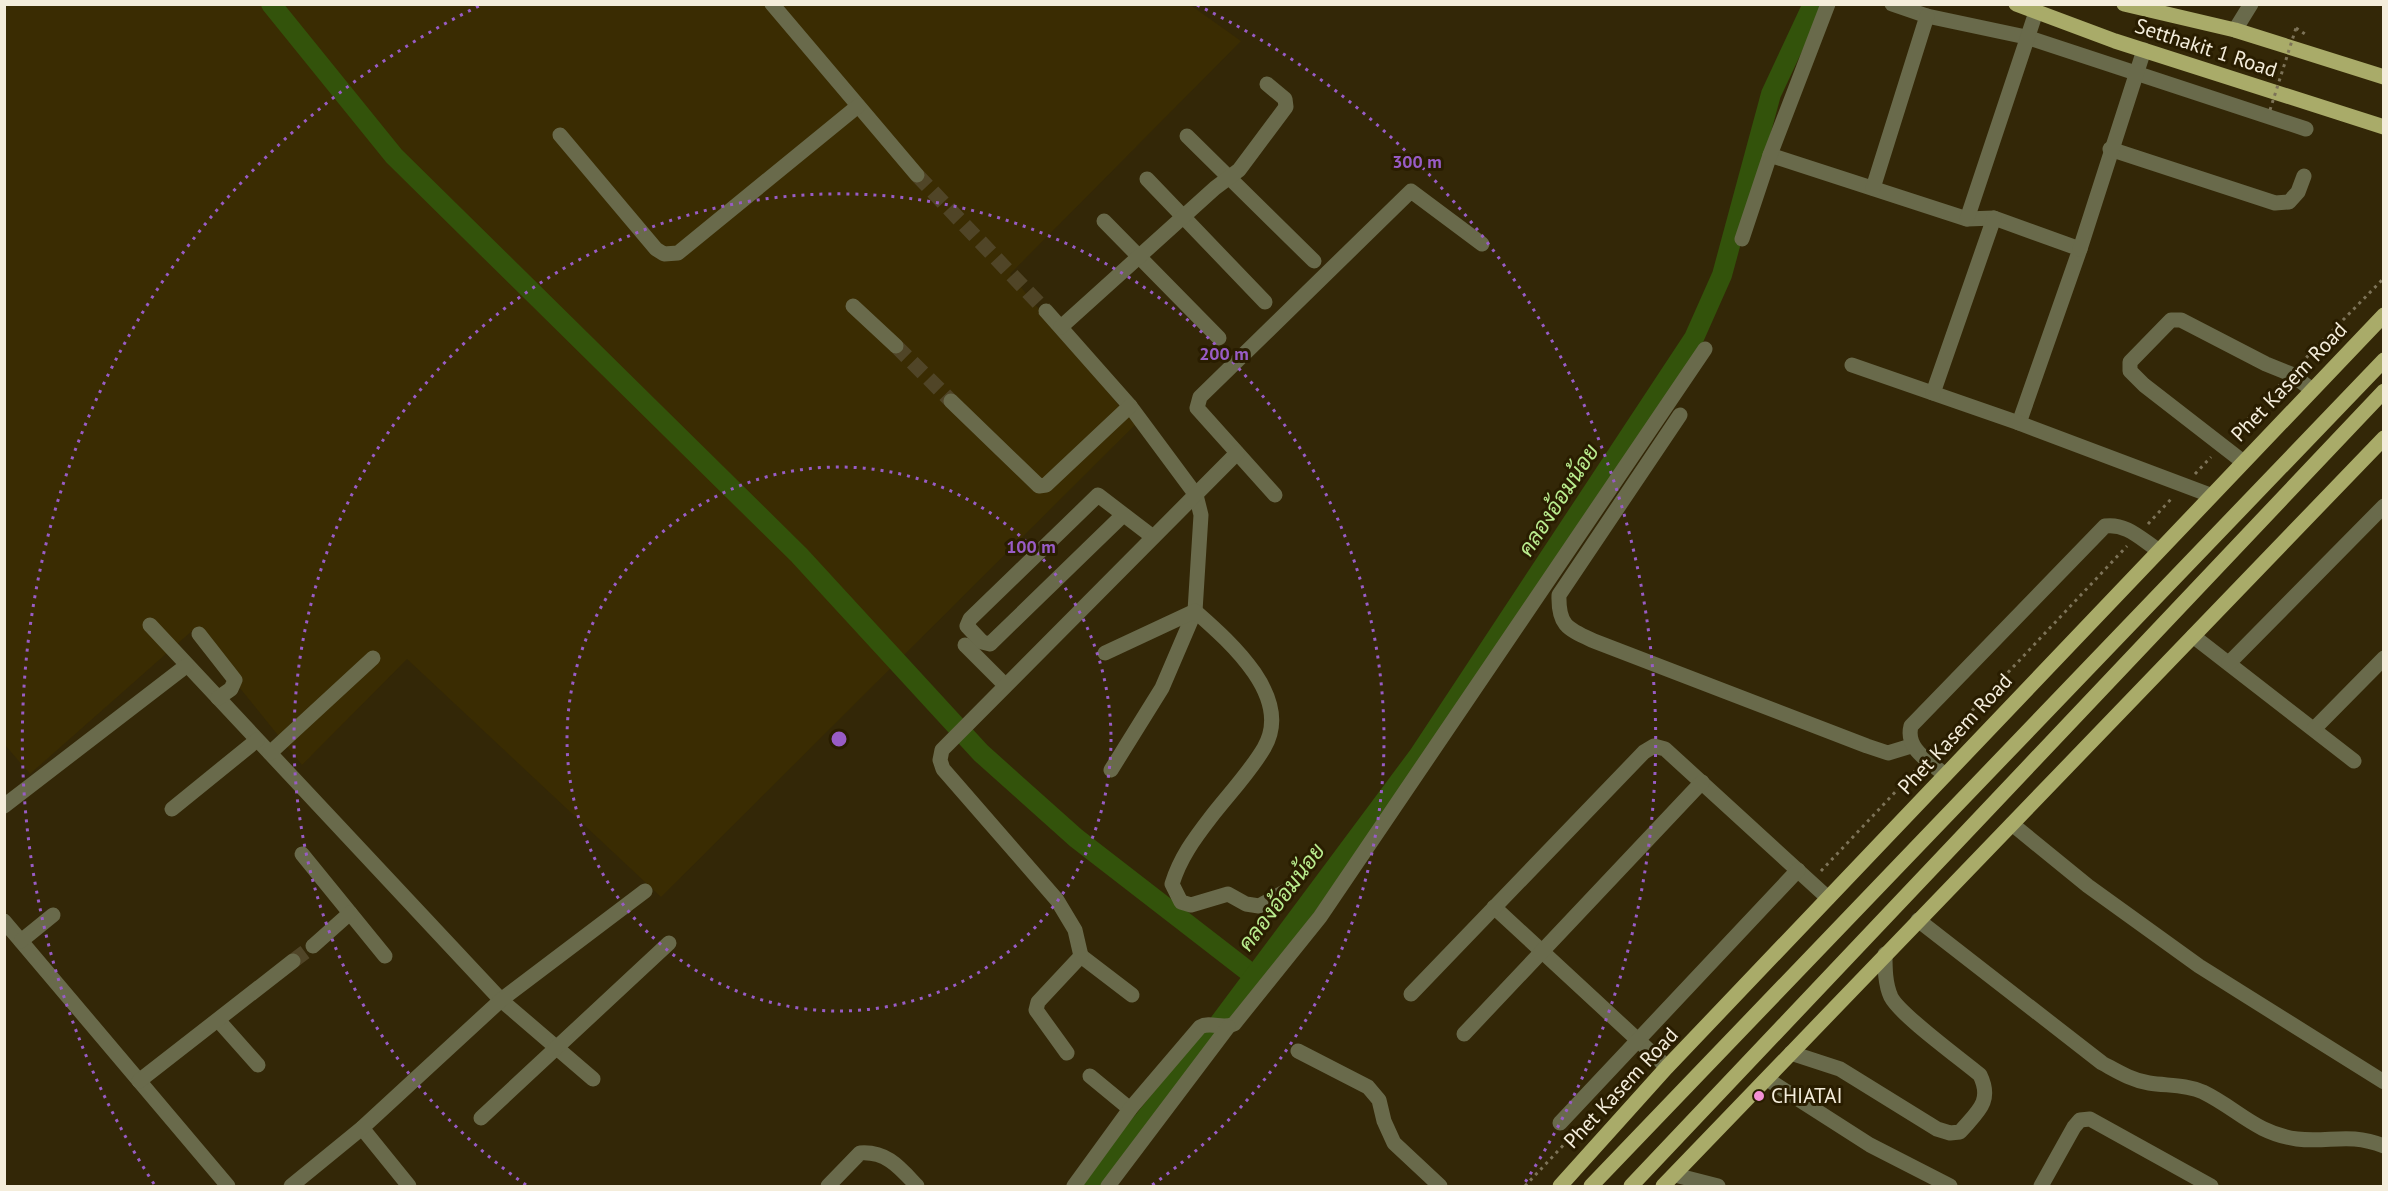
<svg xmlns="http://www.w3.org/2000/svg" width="2388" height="1191" viewBox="0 0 2388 1191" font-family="'PT Sans',Sarabun,sans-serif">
<rect width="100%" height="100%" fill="#332707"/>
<polygon fill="#3a2c02" points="1189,4 1241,41 1010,274 1135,425 661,897 407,659 302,765 193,630 30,774 5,745 4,5"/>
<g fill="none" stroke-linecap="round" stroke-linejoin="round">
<g stroke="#33530b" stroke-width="20">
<polyline points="271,4 394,156 799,555 981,753 1076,838 1253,975"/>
<polyline points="1093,1186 1096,1179 1179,1077 1419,755 1694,338 1722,275 1771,94 1813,4"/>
</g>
<g stroke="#504527" stroke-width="15" stroke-dasharray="15 8" stroke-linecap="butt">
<polyline points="917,175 1046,311"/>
<polyline points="896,346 951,401"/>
<polyline points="293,961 313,946"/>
</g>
<g stroke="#7d7358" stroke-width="3" stroke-dasharray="3 4.5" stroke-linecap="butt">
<polyline points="2296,28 2305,34"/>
<polyline points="2301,363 2384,278"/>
<polyline points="2233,435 2280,385"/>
<polyline points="2195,474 2211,457"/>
<polyline points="2148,524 2172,498"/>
<polyline points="1936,749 2127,546"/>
<polyline points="1821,871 1915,771"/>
<polyline points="1525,1186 1572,1136"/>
</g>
<g stroke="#696a4b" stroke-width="15">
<polyline points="772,4 917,175"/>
<polyline points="1892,4 1927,16 2026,37 2306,129"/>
<polyline points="2235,30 2251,4"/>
<polyline points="560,135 656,249 664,254 678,253 858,106"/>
<polyline points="1187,136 1314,261"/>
<polyline points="2110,149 2275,203 2289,202 2298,192 2304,176"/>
<polyline points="1770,155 1967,219 1994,218 2080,249 2019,423"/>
<polyline points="1147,179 1265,302"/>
<polyline points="1873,188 1927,16"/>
<polyline points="1967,219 2036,12"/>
<polyline points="1104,221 1219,338"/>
<polyline points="1742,239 1770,155 1828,4"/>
<polyline points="2080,249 2144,50"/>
<polyline points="853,306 896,346"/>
<polyline points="1046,311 1130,406 1196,495 1201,515 1195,611 1162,688 1111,770"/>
<polyline points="1061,327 1215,188 1239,170 1286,107 1285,99 1267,84"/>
<polyline points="1852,365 2019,423 2210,495"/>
<polyline points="1933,393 1994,218"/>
<polyline points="951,401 1039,486 1046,485 1130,406"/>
<path d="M1680 415 1559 595C1558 626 1568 629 1594 641L1867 746 1888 753 1911 746"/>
<polyline points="2242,461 2144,385 2130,371 2130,362 2171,320 2181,320 2266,364 2291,374 2311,389"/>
<polyline points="1275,495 1197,408 1200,397 1411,191 1482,244"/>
<polyline points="1123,515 990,644 982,642 967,626 970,619 1098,495 1153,537"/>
<polyline points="150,625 501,1000 593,1079"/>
<polyline points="199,634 235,680 231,689 218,698"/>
<polyline points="2193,636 2354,761"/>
<polyline points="965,645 1005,685"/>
<path d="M1105 653 1195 611C1229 641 1294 697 1264 748 1250 772 1228 795 1211 817 1194 839 1180 858 1172 884L1181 902 1191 905 1228 894 1246 904 1259 906 1288 890"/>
<polyline points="2229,663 2384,506"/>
<polyline points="2314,729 2384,658"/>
<polyline points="270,753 373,658"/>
<path d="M1945 775C1929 761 1905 749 1911 726L2105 526C2126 523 2141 539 2158 550"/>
<polyline points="4,806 186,666"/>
<polyline points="172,809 257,740"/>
<polyline points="2012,824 2088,886 2199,966 2384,1082"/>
<polyline points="302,854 385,956"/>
<polyline points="1494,907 1667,1067"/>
<path d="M1918 920 2102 1063C2117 1071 2131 1080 2149 1083 2167 1086 2185 1084 2203 1092 2238 1109 2255 1133 2297 1139 2330 1143 2348 1132 2384 1146"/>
<polyline points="4,921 228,1186"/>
<polyline points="21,941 53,915"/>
<polyline points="313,946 350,913"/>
<polyline points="1081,956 1132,995"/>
<polyline points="1411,994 1644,752 1654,746 1665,749 1828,898"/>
<polyline points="218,1020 258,1065"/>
<polyline points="1464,1034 1702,782"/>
<polyline points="1298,1051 1368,1087 1379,1100 1384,1121 1394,1143 1440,1186"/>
<polyline points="1067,1053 1036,1010 1038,1002 1081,956 1075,930 1057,900 943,769 940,760 942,750 1237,453"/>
<path d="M1791 1053 1840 1069 1937 1129 1950 1133 1960 1132C1977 1112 1993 1102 1980 1075 1961 1059 1900 1015 1891 997 1885 984 1885 968 1885 954"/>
<polyline points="1090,1076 1130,1109"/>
<polyline points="1767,1079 1870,1145 1950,1186"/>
<polyline points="139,1081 293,961"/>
<polyline points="481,1118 669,943"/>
<polyline points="1560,1123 1798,870"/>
<polyline points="362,1128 409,1186"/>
<polyline points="1675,1175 1718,1186"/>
<polyline points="291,1186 362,1128 501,1000 645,891"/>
<path d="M828 1186 860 1153C887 1151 900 1168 917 1186"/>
<path d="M1074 1186 1130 1109 1200 1027C1211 1021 1223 1030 1234 1024L1320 917 1705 349"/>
<polyline points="1108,1186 1228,1027"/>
<polyline points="2041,1186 2074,1127 2080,1120 2090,1119 2211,1186"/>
</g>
<g stroke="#a9ab69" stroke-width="15">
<polyline points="2016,4 2115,41 2384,127"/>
<polyline points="2124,4 2235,30 2384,77"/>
<polyline points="1560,1186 1667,1067 2384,315"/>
<polyline points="1591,1186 2384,360"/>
<polyline points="1631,1186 2384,391"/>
<polyline points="1663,1186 2384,438"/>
</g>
<polyline stroke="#7d7358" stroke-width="3" stroke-dasharray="3 4.5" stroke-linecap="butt" points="2270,110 2296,28"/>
</g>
<g fill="none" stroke="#995cc6" stroke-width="3" stroke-dasharray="3 6">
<circle cx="839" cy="739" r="272"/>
<path d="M526 1185A545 545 0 1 1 1152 1185"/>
<path d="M154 1184A817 817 0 0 1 481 5M1197 5A817 817 0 0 1 1524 1184"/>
</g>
<circle fill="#f491d4" stroke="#291d00" stroke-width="2" cx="1759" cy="1096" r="6"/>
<g text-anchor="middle" stroke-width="6" stroke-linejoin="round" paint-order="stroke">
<g font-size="21" fill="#f4eddb" stroke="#291d00">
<text transform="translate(2206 48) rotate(18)" y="7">Setthakit 1 Road</text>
<text transform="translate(2289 382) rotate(-46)" y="7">Phet Kasem Road</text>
<text transform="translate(1955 734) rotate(-47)" y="7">Phet Kasem Road</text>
<text transform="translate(1621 1088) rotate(-47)" y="7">Phet Kasem Road</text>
</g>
<g font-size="21" fill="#f4eddb" stroke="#291d00" text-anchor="start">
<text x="1771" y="1103">CHIATAI</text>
</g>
<g font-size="22" font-style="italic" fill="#baed8e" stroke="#291d00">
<text transform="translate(1558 500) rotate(-57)" y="8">คลองอ้อมน้อย</text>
<text transform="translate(1281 897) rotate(-53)" y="8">คลองอ้อมน้อย</text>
</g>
</g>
<circle cx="839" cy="739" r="9" fill="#995cc6" stroke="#291d00" stroke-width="3"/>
<g font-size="18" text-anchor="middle" font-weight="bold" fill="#995cc6" stroke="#291d00" stroke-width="6" stroke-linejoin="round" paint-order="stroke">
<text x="1417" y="168">300 m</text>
<text x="1224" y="360">200 m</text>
<text x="1031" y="553">100 m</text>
</g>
<rect width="2388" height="1191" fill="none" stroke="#f4eddb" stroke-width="12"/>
</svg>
